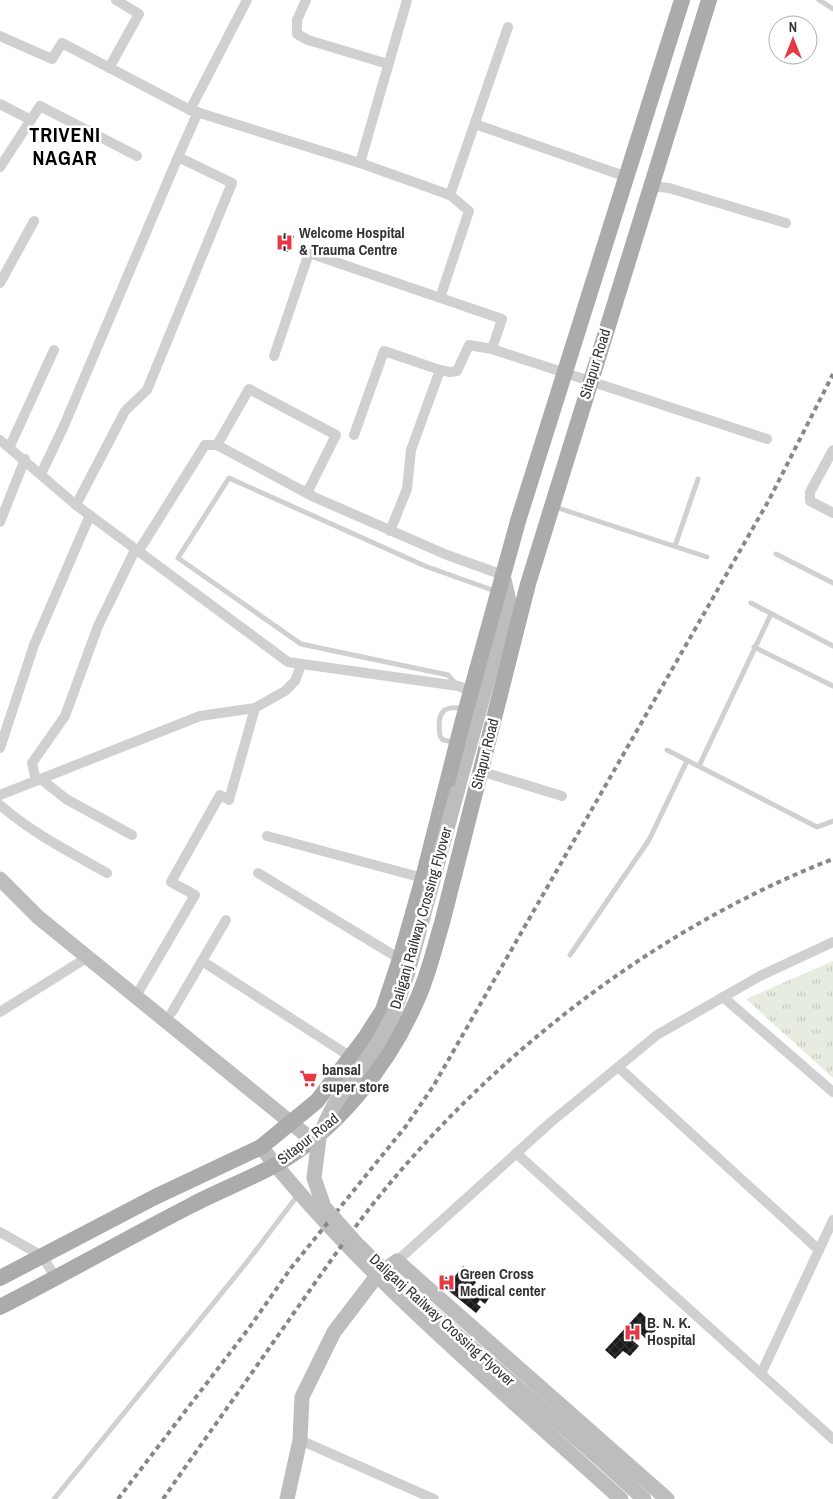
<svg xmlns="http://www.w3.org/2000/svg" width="833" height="1499" viewBox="0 0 833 1499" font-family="'Archivo Narrow',sans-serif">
<defs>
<pattern id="park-tufts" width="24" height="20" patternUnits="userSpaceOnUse" patternTransform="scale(1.25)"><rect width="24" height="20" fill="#e6ecdf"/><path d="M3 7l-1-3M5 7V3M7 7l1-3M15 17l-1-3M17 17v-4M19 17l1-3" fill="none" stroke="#c6cbc0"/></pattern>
<pattern id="building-cross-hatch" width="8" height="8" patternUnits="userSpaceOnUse" patternTransform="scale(1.25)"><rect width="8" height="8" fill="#1a1a1a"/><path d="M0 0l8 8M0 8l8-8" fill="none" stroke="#333"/></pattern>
</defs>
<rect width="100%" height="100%" fill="#fff"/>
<polygon fill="url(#park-tufts)" points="833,961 833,1078 746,999"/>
<g fill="url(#building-cross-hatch)">
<polygon points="284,233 294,236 288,252 279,249"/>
<polygon points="463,1266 476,1275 472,1279 476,1282 472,1288 489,1298 485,1304 480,1300 477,1304 481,1307 476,1313 439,1283 445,1276 451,1281"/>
<polygon points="640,1312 658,1328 647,1340 640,1333 632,1340 639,1346 630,1356 623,1351 615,1359 605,1350"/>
</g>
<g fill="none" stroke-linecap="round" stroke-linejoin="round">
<g stroke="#d0d0d0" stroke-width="5">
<polyline points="819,0 833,9"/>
<polyline points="555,507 707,557"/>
<polyline points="675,546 698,479"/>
<polyline points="776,554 833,583"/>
<polyline points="751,603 833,646"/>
<polyline points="754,647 833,686"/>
<polyline points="456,684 448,675 301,644 178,558 229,478 425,566 495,591"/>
<path d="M454 742 443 740 440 736C437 714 441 704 465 709"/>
<polyline points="667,750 817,827 833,821"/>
<polyline points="699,766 771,614"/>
<polyline points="570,955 649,840 687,761"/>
<polyline points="54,1499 247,1262 298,1195"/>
</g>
<g stroke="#d0d0d0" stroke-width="10">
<polyline points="306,0 297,20 297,34 308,40 388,64"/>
<polyline points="0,36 52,59 62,43 190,110 360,163 450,195 508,27"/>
<polyline points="109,68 139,14 116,0"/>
<polyline points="0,104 31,120"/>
<polyline points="190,110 247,0"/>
<polyline points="475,124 627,177"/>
<polyline points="360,163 407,0"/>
<polyline points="0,167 40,106 137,156"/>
<polyline points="651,186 669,188 786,223"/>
<polyline points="0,283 34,221"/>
<polyline points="440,298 469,211 450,195"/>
<polyline points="274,356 309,253 502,319 492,349 767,439"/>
<polyline points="440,370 450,372 457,371 469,345 492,349"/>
<polyline points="354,435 384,351 440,370 411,450 407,489 390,531"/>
<polyline points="0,440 76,505 288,662 458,686 471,691"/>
<polyline points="217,445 249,389 336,435 307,493"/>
<polyline points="10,446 54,350"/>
<polyline points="833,450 810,492 810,501 833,513"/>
<polyline points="41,474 63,428 178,157"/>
<polyline points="76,505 125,411 147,390 232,183 178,157 198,112"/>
<polyline points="0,522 25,459"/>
<polyline points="138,552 205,445 217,445 314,497 447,555 503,575"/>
<polyline points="0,748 34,645 90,515"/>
<polyline points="480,771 562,796"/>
<polyline points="41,779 66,799 132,835"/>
<polyline points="36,781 32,763 65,716 98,626 135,550"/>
<polyline points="0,795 200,716 255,708 285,691 295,681 301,665"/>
<path d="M0 805C32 833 70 852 107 873"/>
<polyline points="267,836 423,878"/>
<polyline points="258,873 400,959"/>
<polyline points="202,961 351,1057"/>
<polyline points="136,996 195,895 171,882 220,795 229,800 255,708"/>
<polyline points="723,997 833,1092"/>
<polyline points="0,1012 88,957"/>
<polyline points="172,1012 226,920"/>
<polyline points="618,1067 819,1250"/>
<polyline points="516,1153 833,1439"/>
<polyline points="0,1232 42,1256 56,1278"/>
<polyline points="397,1261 551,1122 657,1035 760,976 833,942"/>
<polyline points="761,1374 833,1220"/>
<polyline points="300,1440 434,1499"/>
</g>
<g stroke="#bdbdbd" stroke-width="15">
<polyline points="457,792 509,601 503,575"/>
<polyline points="0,879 38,917 311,1139"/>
<path d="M261 1147C366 1279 497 1386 621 1499"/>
<polyline points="598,1457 644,1499"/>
<polyline points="287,1499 300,1440 302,1397 334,1332 376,1277 397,1261 667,1499"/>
</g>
<g stroke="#ababab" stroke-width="16">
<polyline points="0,1278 155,1197 261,1147 317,1101 365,1038 383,1010 400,959 423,878 462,724 518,521 682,0"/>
<path d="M0 1307C64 1274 126 1239 190 1206 218 1191 248 1180 275 1165 336 1132 389 1064 416 1002 428 977 434 949 442 923L528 584 709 0"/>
</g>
<g stroke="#888" stroke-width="4" stroke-dasharray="5 4" stroke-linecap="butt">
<polyline points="118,1499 249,1328 291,1268 406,1126 434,1085 769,500 833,374"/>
<path d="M163 1499C199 1447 236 1396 272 1344 304 1299 335 1253 369 1209 488 1058 653 929 833 859"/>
</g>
<polyline stroke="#bdbdbd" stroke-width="15" points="457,792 408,972 393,1015 378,1043 334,1105 326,1121 319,1138 314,1178 324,1207 356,1243 398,1284 598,1457"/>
</g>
<defs>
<symbol id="hospital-bare" viewBox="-9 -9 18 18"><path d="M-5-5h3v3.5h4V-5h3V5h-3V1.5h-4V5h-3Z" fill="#e63946" stroke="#fff" stroke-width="2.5" paint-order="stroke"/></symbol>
<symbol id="supermarket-bare" viewBox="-9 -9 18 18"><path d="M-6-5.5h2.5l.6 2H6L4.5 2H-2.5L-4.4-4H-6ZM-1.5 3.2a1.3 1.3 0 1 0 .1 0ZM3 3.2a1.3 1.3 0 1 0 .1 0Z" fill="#e63946" stroke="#fff" stroke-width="2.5" paint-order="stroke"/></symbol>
</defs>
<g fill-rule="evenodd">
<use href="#hospital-bare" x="272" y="230" width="25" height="25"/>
<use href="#supermarket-bare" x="296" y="1066" width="25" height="25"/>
<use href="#hospital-bare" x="434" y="1270" width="25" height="25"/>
<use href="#hospital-bare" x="620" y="1320" width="25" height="25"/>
</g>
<g text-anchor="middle" stroke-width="5" stroke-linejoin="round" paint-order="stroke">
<g font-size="15" font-weight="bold" fill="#333" stroke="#fff" text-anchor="start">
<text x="299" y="238">Welcome Hospital<tspan x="299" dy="17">&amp; Trauma Centre</tspan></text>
<text x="322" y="1075">bansal<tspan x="322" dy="17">super store</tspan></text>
<text x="460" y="1279">Green Cross<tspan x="460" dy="17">Medical center</tspan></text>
<text x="647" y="1328">B. N. K.<tspan x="647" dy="17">Hospital</tspan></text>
</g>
<g font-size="15" fill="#333" stroke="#fff">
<text transform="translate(595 364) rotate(-73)" y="5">Sitapur Road</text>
<text transform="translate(485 754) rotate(-76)" y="5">Sitapur Road</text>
<text transform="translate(421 918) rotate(-74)" y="5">Daliganj Railway Crossing Flyover</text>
<text transform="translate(308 1139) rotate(-38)" y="5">Sitapur Road</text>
<text transform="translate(442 1320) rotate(42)" y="5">Daliganj Railway Crossing Flyover</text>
</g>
<g font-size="20" font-weight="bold" letter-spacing="1" fill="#000" stroke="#fff">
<text x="65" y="142">TRIVENI<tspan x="65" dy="23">NAGAR</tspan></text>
</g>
</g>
<g transform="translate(793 40)"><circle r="24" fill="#ffffff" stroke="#adadad"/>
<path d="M0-4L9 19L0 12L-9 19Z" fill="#e63946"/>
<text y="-8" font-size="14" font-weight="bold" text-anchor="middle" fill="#333333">N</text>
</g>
</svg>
